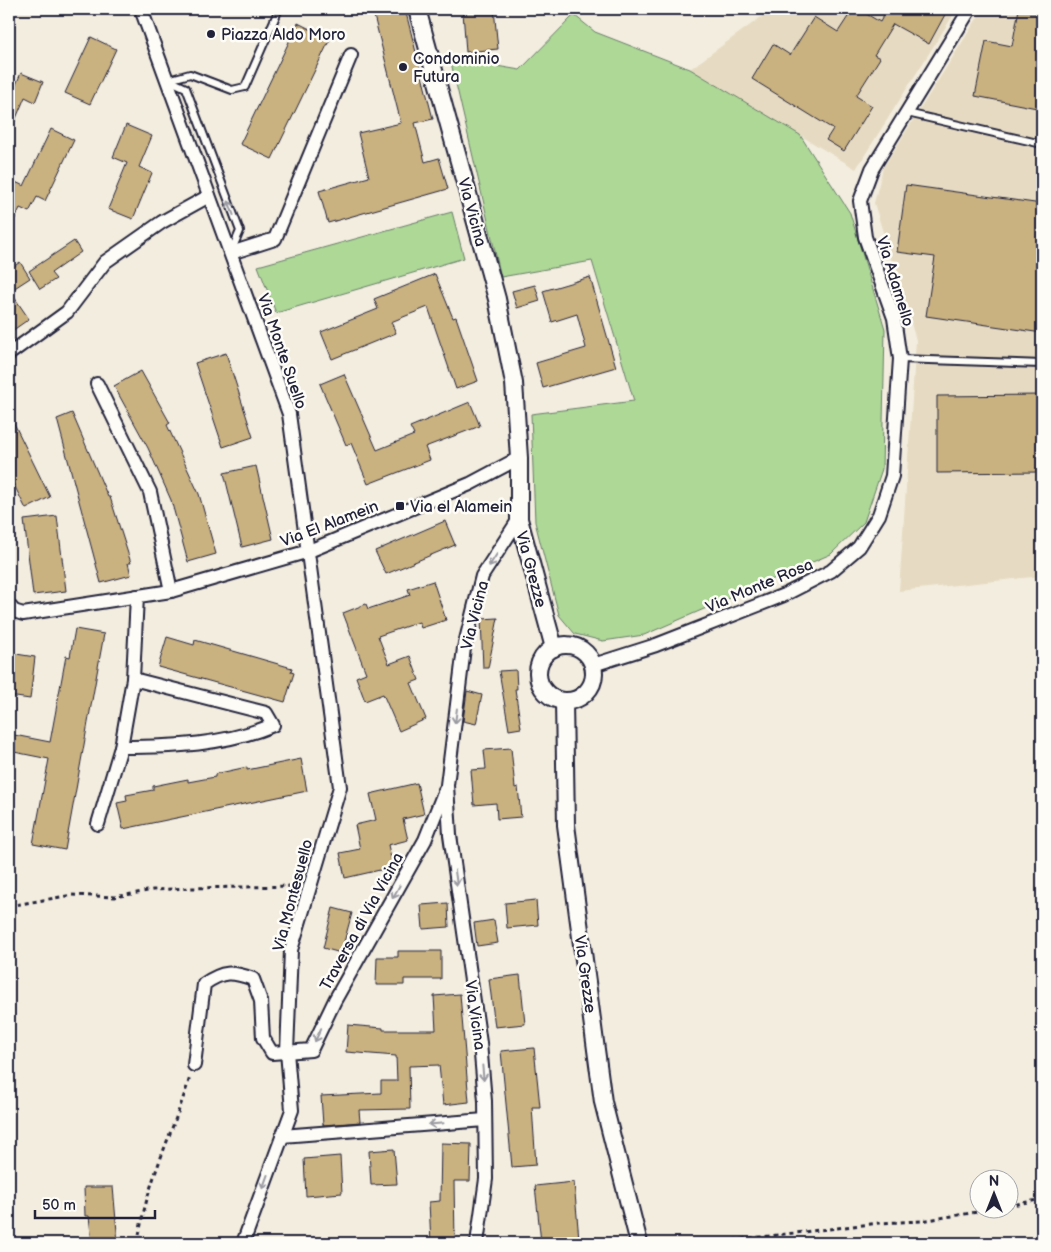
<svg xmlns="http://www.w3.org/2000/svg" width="1051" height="1252" viewBox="0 0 1051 1252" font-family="'Balsamiq Sans',sans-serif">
<rect width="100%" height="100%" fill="#f3eddf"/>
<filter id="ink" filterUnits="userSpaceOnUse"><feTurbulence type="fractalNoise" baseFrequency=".02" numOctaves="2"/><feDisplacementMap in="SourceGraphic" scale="10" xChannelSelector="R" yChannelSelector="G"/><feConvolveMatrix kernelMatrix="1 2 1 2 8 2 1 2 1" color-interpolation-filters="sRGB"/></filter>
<g filter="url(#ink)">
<g fill="#e6dbc2">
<polygon points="772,9 957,9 856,169 690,69"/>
<polygon points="983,9 1042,9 1042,576 899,591 916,340 874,203 883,168"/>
</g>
<g fill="#add896" stroke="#687d68">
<polygon points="574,15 595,32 690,69 800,135 850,213 885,329 882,469 864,522 831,554 644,635 603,641 575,634 559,615 535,522 531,414 634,401 592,261 501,277 450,58 520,70"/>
<polygon points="452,212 464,258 276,313 258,266"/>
</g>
<g fill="#c9b180" stroke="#22223b">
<polygon points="401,9 405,9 433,119 415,123 425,162 439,158 448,189 328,223 319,191 369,177 358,133 401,123 374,16"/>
<polygon points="494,9 498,49 466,52 463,12"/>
<polygon points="853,9 858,9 880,22 887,9 948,9 929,44 893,24 874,55 880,58 856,96 872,106 844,151 826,140 833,129 752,79 773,44 790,55 814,17 838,32"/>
<polygon points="1019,9 1042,9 1042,109 975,96 986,41 1012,46"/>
<polygon points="298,23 330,39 272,159 240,144"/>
<polygon points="91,37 116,49 90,104 65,93"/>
<polygon points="21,73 43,82 35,102 25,97 9,135 9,87 14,89"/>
<polygon points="126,125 152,136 139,167 152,173 133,219 108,209 127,163 113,157"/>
<polygon points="51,129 74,140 45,201 37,197 29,212 20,208 9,231 9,189 13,181 24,186"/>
<polygon points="906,185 1042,204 1042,333 926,316 935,257 897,252"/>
<polygon points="74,241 81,252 51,273 56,279 40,289 29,271"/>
<polygon points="20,262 30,278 10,291 29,319 9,333 9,270"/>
<polygon points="435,274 453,318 456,317 478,381 456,389 428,307 391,322 396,333 332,359 321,332 378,309 374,299"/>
<polygon points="590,277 616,367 543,388 536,363 586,348 577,314 552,322 543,291"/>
<polygon points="535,285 540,301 517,308 512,291"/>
<polygon points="226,353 253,437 223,447 195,363"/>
<polygon points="141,371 170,423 167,425 199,494 216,554 188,562 171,500 148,448 114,386"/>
<polygon points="344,374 377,450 414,435 410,427 470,402 480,426 425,447 430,460 368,484 351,443 346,445 320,384"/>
<polygon points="1042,395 1042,472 937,473 937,396"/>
<polygon points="9,413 50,497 26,509 9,475"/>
<polygon points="72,413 108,497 110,497 131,563 128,563 131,575 101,583 57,419"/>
<polygon points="256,466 273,539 242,547 224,473"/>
<polygon points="57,516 66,591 33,595 24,520"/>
<polygon points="445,521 455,545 386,574 375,551"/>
<polygon points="433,581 446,620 421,628 419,622 378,636 389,664 410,656 419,680 411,683 426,719 399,731 383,694 365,701 356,677 366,673 343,613 366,604 368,609 410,595 408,589"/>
<polygon points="498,618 488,668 483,668 481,619"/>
<polygon points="75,629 104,634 65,850 33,844 49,759 9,751 9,734 50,742 66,656 70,657"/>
<polygon points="167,637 194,645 195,640 292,668 291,672 294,673 285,702 158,667"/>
<polygon points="10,653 35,657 30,699 9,696"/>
<polygon points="516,670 517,689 515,689 521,728 509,730 499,671"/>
<polygon points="467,691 482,695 476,724 463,721"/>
<polygon points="511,748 515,788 518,787 521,817 497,819 496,803 474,805 471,770 486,769 484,750"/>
<polygon points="301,759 307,791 123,829 117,803 127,801 126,795 153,790 153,786 188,779 188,782 215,777 215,774 247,767 247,770"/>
<polygon points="417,783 424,814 403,819 408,840 388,845 393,867 345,878 340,853 360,849 355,825 376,820 370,794"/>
<polygon points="536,900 538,925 507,928 505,903"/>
<polygon points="448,903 449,927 423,929 421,905"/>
<polygon points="333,908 352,913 341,953 323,948"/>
<polygon points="494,920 498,943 477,946 474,923"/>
<polygon points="398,951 441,951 441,979 404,979 404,985 376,985 377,957 398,957"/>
<polygon points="520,975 525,1024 495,1027 489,979"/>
<polygon points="460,994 469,1102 443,1105 439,1065 409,1066 410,1109 359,1110 360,1122 323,1125 321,1096 381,1093 381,1081 397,1081 396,1056 346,1052 348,1025 383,1028 383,1030 436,1030 434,996"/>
<polygon points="534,1048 540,1107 532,1107 536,1165 512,1167 501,1051"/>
<polygon points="441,1143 471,1144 470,1181 454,1181 455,1243 431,1243 429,1202 440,1201"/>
<polygon points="394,1149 397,1184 371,1185 369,1151"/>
<polygon points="340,1156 342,1193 306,1196 304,1159"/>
<polygon points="574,1182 579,1239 541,1242 535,1186"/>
<polygon points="84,1187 113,1187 118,1243 92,1243 89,1216 85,1216"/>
</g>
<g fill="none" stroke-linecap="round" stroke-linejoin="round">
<defs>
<g id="service">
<polyline points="168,80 190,74 232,90 245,87 279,9"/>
<polyline points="169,80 186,88 240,231 231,252"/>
<polyline points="907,113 1042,144"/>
<polyline points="900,359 1042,364"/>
</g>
<g id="minor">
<polyline points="141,9 289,414 340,787 291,950 287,1052 292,1110 243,1243"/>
<polyline points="231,253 275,239 351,55"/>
<polyline points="9,354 67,312 105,262 162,222 209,196"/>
<polyline points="97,384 150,492 171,591"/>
<polyline points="9,605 14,611 23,614 171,591 309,551 470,484 519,458"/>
<polyline points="593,665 656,645 784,595 831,571 859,547 879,515 892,476 900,359 894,318 865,237 860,201 872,169 970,9"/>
<path d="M121 747C172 747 225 745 273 725L266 713 133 679"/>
<polyline points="98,824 121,747 133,679 137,596"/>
<path d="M194 1065 204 984C223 971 231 971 253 979L261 1001 263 1038 272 1053 311 1050 335 1000 425 840 445 790"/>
<polyline points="282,1136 485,1120"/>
<polyline points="477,1243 486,1179 485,1101 480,1043 450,835 447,785 464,648 482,576 519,519"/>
</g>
<g id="tertiary">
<polyline points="417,9 497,299 514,383 519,458 519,519 554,648"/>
<circle cx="566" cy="673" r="28"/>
<polyline points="564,701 566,825 603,1102 639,1243"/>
</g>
</defs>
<use href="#service" stroke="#22223b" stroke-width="10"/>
<use href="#minor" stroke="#22223b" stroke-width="16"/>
<use href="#tertiary" stroke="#22223b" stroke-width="20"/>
<g stroke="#22223b" stroke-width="3" stroke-dasharray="4 4" stroke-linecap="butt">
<polyline points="9,906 72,895 115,897 153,890 191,888 296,886"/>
<polyline points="1008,1206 1042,1199"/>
<path d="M138 1243C145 1185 173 1133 190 1077"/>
<polyline points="710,1243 879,1223 921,1221 990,1210"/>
</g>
<use href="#service" stroke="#fdfcf7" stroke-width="6"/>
<use href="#minor" stroke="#fdfcf7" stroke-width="12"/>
<use href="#tertiary" stroke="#fdfcf7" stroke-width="16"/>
</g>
<defs><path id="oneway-shaft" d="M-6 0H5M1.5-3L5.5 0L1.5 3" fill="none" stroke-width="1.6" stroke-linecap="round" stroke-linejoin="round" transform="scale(1.25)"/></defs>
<g stroke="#9a9aa2">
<use href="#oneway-shaft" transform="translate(231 208) rotate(-110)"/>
<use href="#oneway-shaft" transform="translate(493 560) rotate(123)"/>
<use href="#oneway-shaft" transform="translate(456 716) rotate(97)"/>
<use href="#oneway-shaft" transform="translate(456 878) rotate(82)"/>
<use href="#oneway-shaft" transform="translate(396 892) rotate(119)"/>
<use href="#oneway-shaft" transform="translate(318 1035) rotate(115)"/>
<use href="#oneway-shaft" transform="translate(483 1073) rotate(85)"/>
<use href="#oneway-shaft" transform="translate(436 1124) rotate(175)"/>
<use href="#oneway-shaft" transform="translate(265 1182) rotate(110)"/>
</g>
</g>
<g fill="#22223b" stroke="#fdfcf7" stroke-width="2">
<circle cx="211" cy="34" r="5"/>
<circle cx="403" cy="67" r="5"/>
<rect x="395" y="501" width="10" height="10" rx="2.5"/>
</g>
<g text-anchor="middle" stroke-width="5" stroke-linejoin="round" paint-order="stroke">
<g font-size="16" fill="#22223b" stroke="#fdfcf7" text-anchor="start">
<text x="221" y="40">Piazza Aldo Moro</text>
<text x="413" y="64">Condominio<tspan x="413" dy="18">Futura</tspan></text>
<text x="410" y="512">Via el Alamein</text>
</g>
<g font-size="16" fill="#22223b" stroke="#fdfcf7">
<text transform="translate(473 212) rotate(75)" y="6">Via Vicina</text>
<text transform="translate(896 281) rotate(73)" y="6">Via Adamello</text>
<text transform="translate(283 351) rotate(71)" y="6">Via Monte Suello</text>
<text transform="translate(329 523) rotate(-21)" y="6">Via El Alamein</text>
<text transform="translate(532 569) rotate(75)" y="6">Via Grezze</text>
<text transform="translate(759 585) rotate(-23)" y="6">Via Monte Rosa</text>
<text transform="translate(474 615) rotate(-76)" y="6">Via Vicina</text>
<text transform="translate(292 895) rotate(-75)" y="6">Via Montesuello</text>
<text transform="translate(361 921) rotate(-61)" y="6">Traversa di Via Vicina</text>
<text transform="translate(586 974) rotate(82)" y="6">Via Grezze</text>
<text transform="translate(476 1015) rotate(82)" y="6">Via Vicina</text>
</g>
</g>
<rect width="1051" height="1252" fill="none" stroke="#fdfcf7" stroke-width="30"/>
<rect x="15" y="15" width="1021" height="1222" fill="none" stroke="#22223b" stroke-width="2" filter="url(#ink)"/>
<g transform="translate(994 1194)"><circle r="24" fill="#fdfcf7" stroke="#a5a5ac"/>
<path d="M0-4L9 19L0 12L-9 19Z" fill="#22223b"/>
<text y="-8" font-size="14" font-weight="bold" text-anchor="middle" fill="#22223b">N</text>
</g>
<path d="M35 1210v8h120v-8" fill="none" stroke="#22223b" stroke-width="2.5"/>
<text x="42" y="1210" font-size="15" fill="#22223b" stroke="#fdfcf7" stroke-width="4" paint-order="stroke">50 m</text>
</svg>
